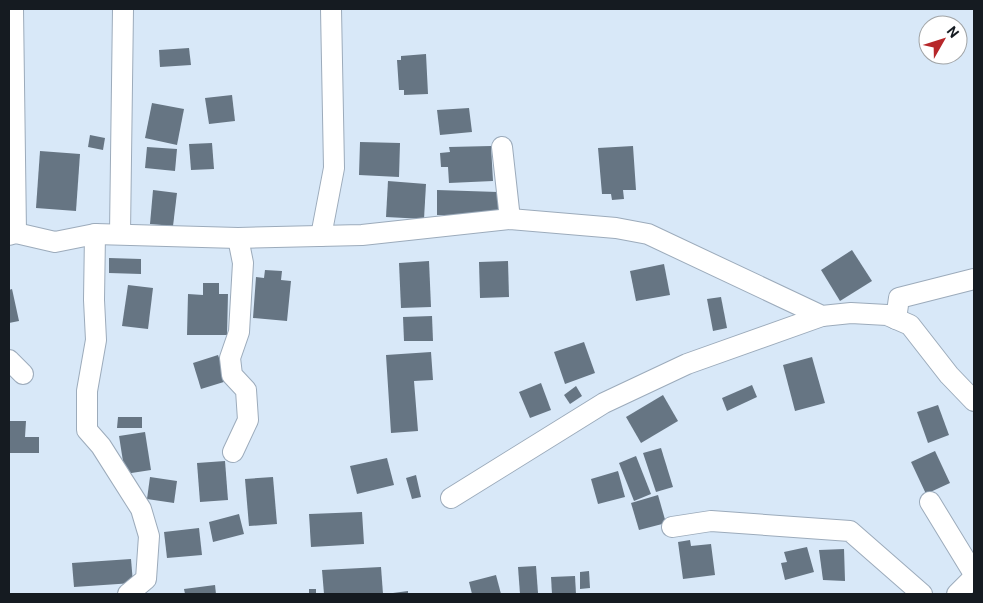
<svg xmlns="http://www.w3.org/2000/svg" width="983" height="603" viewBox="0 0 983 603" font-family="Roboto,sans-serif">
<rect width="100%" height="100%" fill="#d8e8f8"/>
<g fill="#667583">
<polygon points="189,48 191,65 160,67 159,50"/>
<polygon points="426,54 428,94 404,95 404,90 399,90 397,60 401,60 401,56"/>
<polygon points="232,95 235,121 209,124 205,98"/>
<polygon points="152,103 184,109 177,145 145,138"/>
<polygon points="469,108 472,132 440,135 437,110"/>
<polygon points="90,135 105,138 103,150 88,147"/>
<polygon points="360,142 400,143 399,177 359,175"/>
<polygon points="212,143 214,169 191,170 189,144"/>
<polygon points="491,146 493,181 449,183 448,167 441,167 440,153 450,152 449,147"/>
<polygon points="633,146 636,190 623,190 624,199 612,200 611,194 602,194 598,148"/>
<polygon points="147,147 177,149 175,171 145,168"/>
<polygon points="40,151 80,154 76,211 36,208"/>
<polygon points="388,181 426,184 424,219 386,217"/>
<polygon points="153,190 177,193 173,226 150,224"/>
<polygon points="437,190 498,192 498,216 437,215"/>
<polygon points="852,250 872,281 840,301 821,270"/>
<polygon points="109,258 141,259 141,274 109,273"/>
<polygon points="429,261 431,307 401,308 399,263"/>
<polygon points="508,261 509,297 480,298 479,262"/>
<polygon points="664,264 670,295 636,301 630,271"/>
<polygon points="265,270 282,271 281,280 291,281 287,321 253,318 256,277 264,278"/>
<polygon points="203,283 219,283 219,294 228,294 227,335 187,335 188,294 203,295"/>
<polygon points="128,285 153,288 148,329 122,326"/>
<polygon points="12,289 19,321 9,323 9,290"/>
<polygon points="721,297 727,328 713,331 707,299"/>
<polygon points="432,316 433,341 404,341 403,317"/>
<polygon points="584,342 595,373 565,384 554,352"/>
<polygon points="431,352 433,380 414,381 418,431 391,433 386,355"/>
<polygon points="218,355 227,381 201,389 193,363"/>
<polygon points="812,357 825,403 795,411 783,365"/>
<polygon points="541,383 551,410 530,418 519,392"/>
<polygon points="752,385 757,397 727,411 722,398"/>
<polygon points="576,386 582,396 570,404 564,395"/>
<polygon points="663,395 678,421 641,443 626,417"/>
<polygon points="938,405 949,435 928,443 917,412"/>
<polygon points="118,417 142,417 142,428 117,428"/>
<polygon points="9,421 26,421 25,437 39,437 39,453 9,453"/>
<polygon points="145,432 151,470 125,474 119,436"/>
<polygon points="661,448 673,487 656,492 643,453"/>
<polygon points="935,451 950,483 926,494 911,462"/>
<polygon points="636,456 651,494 634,501 619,463"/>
<polygon points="387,458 394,485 357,494 350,466"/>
<polygon points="225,461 228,500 200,502 197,463"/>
<polygon points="618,471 625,497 598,504 591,479"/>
<polygon points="416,475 421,497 412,499 406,478"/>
<polygon points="150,477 177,481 174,503 147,499"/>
<polygon points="273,477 277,524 249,526 245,479"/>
<polygon points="658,495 666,523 639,530 631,503"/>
<polygon points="362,512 364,544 311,547 309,514"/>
<polygon points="239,514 244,534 213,542 209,522"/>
<polygon points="199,528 202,555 167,558 164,532"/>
<polygon points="690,540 691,546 711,544 715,575 683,579 678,542"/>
<polygon points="807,547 814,572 785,580 781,563 787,562 784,552"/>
<polygon points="844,549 845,581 823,580 819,550"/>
<polygon points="131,559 133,583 74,587 72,563"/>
<polygon points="536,566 538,593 520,594 518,567"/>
<polygon points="381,567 383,594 324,594 322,570"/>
<polygon points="589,571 590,588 580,589 580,572"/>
<polygon points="496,575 501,594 472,594 469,582"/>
<polygon points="575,576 576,594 552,594 551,577"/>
<polygon points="215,585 216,594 185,594 184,589"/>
<rect x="309" y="589" width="7" height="5"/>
<polygon points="408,591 408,594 393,594 393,593"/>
</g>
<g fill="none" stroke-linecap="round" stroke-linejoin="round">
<defs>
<g id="minor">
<polyline points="13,9 16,233"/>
<polyline points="502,147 510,219"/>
<polyline points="120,233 123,9"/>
<polyline points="95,234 94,300 96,340 87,391 87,430 101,446 141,509 149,536 146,579 128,594"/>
<polyline points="9,235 16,233 55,242 95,234 238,238 362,235 510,219 616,228 648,234 822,316 851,313 887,315 910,325 949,375 974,401"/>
<polyline points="321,236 334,168 331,9"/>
<polyline points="896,319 899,298 974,279"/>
<polyline points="9,360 23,374"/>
<polyline points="233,452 248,420 246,390 232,375 230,358 239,332 243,263 238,238"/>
<polyline points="451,498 604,403 687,364 822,316"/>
<polyline points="930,502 974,574"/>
<polyline points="672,527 711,521 850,531 922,594"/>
<polyline points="957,594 974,577"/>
</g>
</defs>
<use href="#minor" stroke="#9cabbb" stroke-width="22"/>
<use href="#minor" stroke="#fff" stroke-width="20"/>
</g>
<rect width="983" height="603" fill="none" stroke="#151b21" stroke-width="20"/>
<g transform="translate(943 40) rotate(51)"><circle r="24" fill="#ffffff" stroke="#a1a4a6"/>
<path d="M0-4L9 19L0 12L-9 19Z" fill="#b7272a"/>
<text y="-8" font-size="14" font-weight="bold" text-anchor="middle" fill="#151b21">N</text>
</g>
</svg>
